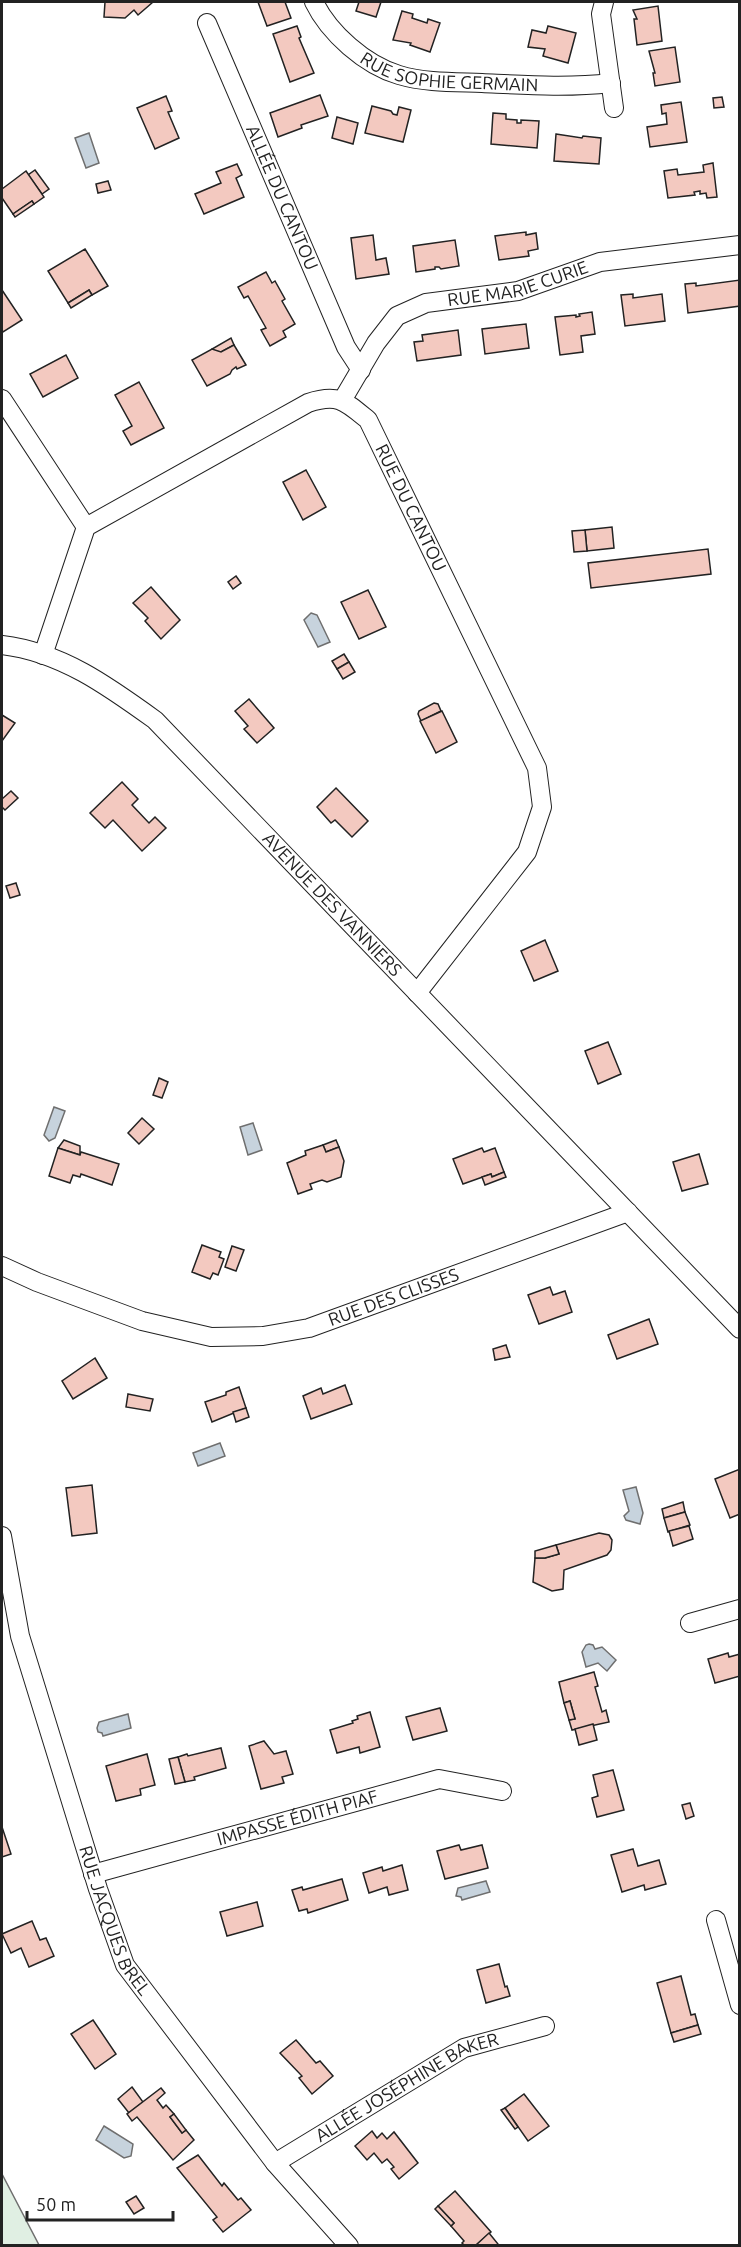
<svg xmlns="http://www.w3.org/2000/svg" width="741" height="2247" viewBox="0 0 741 2247" font-family="Ubuntu,sans-serif">
<rect width="100%" height="100%" fill="#fff"/>
<polygon fill="#e0efe3" stroke="#6f6f6f" stroke-width="1.5" points="2,2174 39,2245 2,2245"/>
<g fill="#c7d3dd" stroke="#6f6f6f" stroke-width="1.5">
<polygon points="89,133 99,163 86,168 75,138"/>
<polygon points="311,613 317,615 330,642 318,647 304,620"/>
<polygon points="54,1107 65,1111 55,1138 49,1141 44,1135"/>
<polygon points="253,1123 262,1150 248,1155 240,1127"/>
<polygon points="220,1443 225,1456 198,1466 193,1453"/>
<polygon points="636,1487 643,1513 640,1524 626,1520 624,1516 629,1511 623,1490"/>
<polygon points="589,1644 593,1645 595,1649 602,1647 616,1660 607,1671 598,1663 586,1667 582,1652 586,1645"/>
<polygon points="128,1714 131,1728 103,1736 102,1733 98,1732 97,1728 99,1722"/>
<polygon points="486,1881 490,1892 462,1900 461,1897 456,1896 458,1888"/>
<polygon points="104,2126 133,2144 131,2156 124,2158 96,2140"/>
</g>
<g fill="#f3c9c0" stroke="#222" stroke-width="1.5">
<polygon points="105,2 153,2 138,15 134,10 125,18 104,17"/>
<polygon points="258,2 285,2 291,18 267,26"/>
<polygon points="359,2 381,2 376,17 356,11"/>
<polygon points="658,6 662,41 637,45 634,19 637,19 633,10"/>
<polygon points="402,11 413,14 412,18 427,23 428,19 440,23 430,52 410,45 411,43 393,40"/>
<polygon points="297,26 301,37 299,38 314,73 290,82 273,34"/>
<polygon points="548,26 576,33 568,63 543,56 545,49 528,47 532,30 546,33"/>
<polygon points="675,47 680,82 655,86 653,73 655,73 649,51"/>
<polygon points="320,95 328,116 301,125 302,128 278,137 270,113"/>
<polygon points="166,96 172,111 168,112 179,138 155,149 137,108"/>
<polygon points="722,97 724,107 714,108 713,98"/>
<polygon points="681,102 687,142 650,147 647,127 667,124 666,113 662,114 661,105"/>
<polygon points="372,106 391,111 393,114 397,115 399,107 411,110 403,142 365,133"/>
<polygon points="493,113 506,114 506,119 517,120 517,123 521,123 521,120 539,121 537,148 491,144"/>
<polygon points="337,117 358,123 353,144 332,138"/>
<polygon points="556,134 582,138 583,136 601,138 599,164 554,161"/>
<polygon points="713,163 717,197 707,198 706,193 700,194 700,191 694,192 695,195 668,198 664,171 677,169 678,175 704,172 703,165"/>
<polygon points="237,164 242,175 236,178 244,197 204,214 195,194 221,183 216,172"/>
<polygon points="35,170 49,189 42,194 28,175"/>
<polygon points="26,171 44,197 34,204 32,201 13,214 2,198 2,189"/>
<polygon points="108,181 111,190 98,193 96,184"/>
<polygon points="32,201 34,204 15,217 13,214"/>
<polygon points="526,232 526,235 536,233 538,249 528,251 529,256 499,260 495,236"/>
<polygon points="373,235 376,260 386,258 389,274 356,279 351,238"/>
<polygon points="455,240 459,266 441,269 439,267 435,267 435,269 416,272 413,246"/>
<polygon points="85,249 108,286 92,295 89,290 68,303 48,271"/>
<polygon points="266,272 272,283 275,281 285,299 282,301 295,324 283,331 286,337 270,346 261,330 266,328 248,296 244,298 238,287"/>
<polygon points="740,280 740,306 688,313 685,284 696,283 696,286"/>
<polygon points="2,290 22,320 3,332 2,330"/>
<polygon points="89,290 92,295 71,308 68,303"/>
<polygon points="633,294 633,298 662,294 665,321 625,326 621,295"/>
<polygon points="592,312 595,334 581,336 583,352 560,355 555,317 576,315 576,317 580,316 579,314"/>
<polygon points="526,324 529,348 485,354 482,329"/>
<polygon points="458,330 461,355 417,361 414,342 423,341 422,335"/>
<polygon points="231,338 234,345 221,352 213,351 212,349"/>
<polygon points="234,345 246,365 237,369 236,367 232,370 230,374 207,386 192,360 212,349 221,352"/>
<polygon points="66,355 78,378 43,397 30,374"/>
<polygon points="139,382 164,428 131,445 123,431 132,426 115,395"/>
<polygon points="306,470 326,507 303,520 283,482"/>
<polygon points="612,527 614,548 587,551 585,530"/>
<polygon points="585,530 587,551 574,552 572,531"/>
<polygon points="708,549 711,574 591,588 588,563"/>
<polygon points="236,576 241,583 233,589 228,582"/>
<polygon points="151,587 180,620 161,639 145,621 148,618 133,603"/>
<polygon points="368,590 386,627 359,639 341,602"/>
<polygon points="344,654 349,662 337,669 332,661"/>
<polygon points="349,662 355,672 343,679 337,669"/>
<polygon points="249,699 274,728 257,743 244,729 248,726 235,711"/>
<polygon points="434,703 438,704 441,711 421,721 418,714 419,711"/>
<polygon points="442,711 457,742 436,753 420,721"/>
<polygon points="2,715 15,723 2,741"/>
<polygon points="122,782 138,799 132,805 149,823 155,817 166,828 142,851 113,820 105,828 90,813"/>
<polygon points="336,788 368,821 352,837 335,820 331,823 317,807"/>
<polygon points="11,791 18,798 5,810 2,807 2,799"/>
<polygon points="16,883 20,895 10,898 6,886"/>
<polygon points="545,940 558,971 534,981 521,951"/>
<polygon points="608,1042 621,1074 598,1084 585,1051"/>
<polygon points="159,1078 168,1082 162,1098 153,1095"/>
<polygon points="142,1118 154,1129 139,1144 128,1133"/>
<polygon points="64,1140 80,1146 80,1155 58,1148"/>
<polygon points="336,1140 339,1147 326,1152 323,1145"/>
<polygon points="323,1145 326,1152 339,1147 344,1161 341,1177 327,1182 322,1180 310,1184 312,1189 298,1194 287,1163 306,1155 305,1151"/>
<polygon points="58,1148 80,1155 81,1152 119,1164 112,1185 81,1174 80,1177 73,1175 70,1183 49,1176"/>
<polygon points="482,1148 484,1152 495,1148 504,1172 492,1177 491,1174 463,1184 453,1159"/>
<polygon points="699,1154 708,1184 682,1191 673,1162"/>
<polygon points="504,1172 506,1177 485,1185 482,1177 491,1174 492,1177"/>
<polygon points="202,1245 221,1252 219,1257 224,1259 218,1275 213,1273 210,1279 192,1272"/>
<polygon points="232,1246 244,1250 236,1271 225,1267"/>
<polygon points="550,1287 553,1295 565,1291 572,1312 539,1324 528,1295"/>
<polygon points="649,1319 658,1344 617,1359 608,1335"/>
<polygon points="506,1345 510,1357 495,1360 493,1349"/>
<polygon points="95,1358 107,1378 73,1399 62,1381"/>
<polygon points="345,1385 352,1404 311,1419 303,1396 321,1388 323,1394"/>
<polygon points="239,1387 246,1408 212,1422 205,1402 226,1395 226,1392"/>
<polygon points="128,1394 153,1399 150,1411 126,1407"/>
<polygon points="246,1408 249,1417 236,1422 233,1412"/>
<polygon points="740,1469 740,1514 730,1518 715,1479"/>
<polygon points="92,1485 97,1533 72,1536 66,1488"/>
<polygon points="683,1502 685,1512 664,1518 662,1509"/>
<polygon points="685,1512 690,1525 668,1532 664,1518"/>
<polygon points="689,1526 693,1539 673,1546 669,1531"/>
<polygon points="599,1533 609,1535 612,1540 611,1550 607,1555 564,1570 563,1589 552,1591 533,1582 535,1558 545,1558 559,1554 556,1545"/>
<polygon points="556,1545 559,1554 545,1558 535,1558 535,1551"/>
<polygon points="728,1653 729,1657 740,1654 740,1676 715,1683 708,1659"/>
<polygon points="594,1672 598,1686 595,1687 602,1712 606,1710 609,1722 572,1730 569,1720 575,1719 570,1701 564,1703 559,1682"/>
<polygon points="570,1701 575,1719 569,1720 564,1703"/>
<polygon points="440,1708 447,1731 413,1740 406,1717"/>
<polygon points="370,1712 380,1747 360,1753 359,1747 337,1753 330,1730 353,1723 352,1721 358,1719 357,1716"/>
<polygon points="593,1724 597,1740 579,1745 575,1729"/>
<polygon points="264,1741 274,1754 286,1751 293,1774 282,1777 284,1783 261,1789 249,1746"/>
<polygon points="221,1748 226,1768 194,1777 195,1780 185,1782 178,1757 187,1754 188,1756"/>
<polygon points="147,1754 155,1785 140,1789 141,1795 116,1801 106,1766"/>
<polygon points="178,1757 185,1782 175,1784 169,1759"/>
<polygon points="613,1770 624,1810 597,1817 592,1798 598,1796 593,1775"/>
<polygon points="690,1803 694,1816 686,1819 682,1805"/>
<polygon points="2,1827 11,1854 2,1857"/>
<polygon points="459,1845 461,1850 482,1845 488,1868 445,1879 437,1851"/>
<polygon points="633,1849 638,1866 659,1860 666,1884 645,1890 644,1885 622,1892 611,1855"/>
<polygon points="402,1865 408,1890 389,1895 387,1887 369,1893 363,1873 382,1867 383,1871"/>
<polygon points="342,1879 348,1900 308,1913 307,1909 299,1911 292,1890 302,1887 303,1890"/>
<polygon points="257,1902 263,1926 227,1936 220,1912"/>
<polygon points="32,1921 40,1940 46,1938 54,1956 29,1967 21,1948 11,1953 2,1934"/>
<polygon points="499,1964 505,1987 507,1986 510,1996 486,2003 477,1970"/>
<polygon points="681,1976 691,2015 695,2014 698,2025 671,2033 657,1983"/>
<polygon points="93,2020 116,2054 95,2069 71,2034"/>
<polygon points="698,2025 701,2034 674,2042 671,2033"/>
<polygon points="296,2040 316,2063 320,2061 333,2076 312,2094 299,2078 302,2076 280,2053"/>
<polygon points="132,2087 143,2102 129,2113 118,2099"/>
<polygon points="161,2088 165,2093 157,2100 163,2108 166,2105 174,2114 170,2117 182,2133 186,2130 194,2140 173,2160 137,2117 132,2121 127,2114"/>
<polygon points="524,2094 549,2126 528,2141 505,2108"/>
<polygon points="505,2108 518,2127 515,2129 501,2110"/>
<polygon points="174,2114 186,2130 182,2133 170,2117"/>
<polygon points="372,2131 377,2138 382,2133 387,2139 394,2132 418,2163 399,2179 391,2169 394,2167 387,2159 382,2163 374,2153 367,2160 355,2146"/>
<polygon points="198,2155 222,2186 224,2183 238,2200 241,2198 251,2210 223,2232 213,2220 217,2217 177,2168"/>
<polygon points="455,2191 491,2232 475,2246 465,2246 462,2243 464,2241 451,2226 454,2223 438,2206"/>
<polygon points="136,2196 144,2208 134,2214 126,2202"/>
<polygon points="438,2206 454,2223 451,2226 435,2209"/>
<polygon points="489,2233 498,2244 497,2246 475,2246"/>
</g>
<g fill="none" stroke-linecap="round" stroke-linejoin="round">
<defs>
<g id="street">
<path id="s1" d="M314 2C329 33 365 65 399 75 426 83 454 82 482 83 525 85 567 88 611 83"/>
<polyline points="604,2 601,14 614,108"/>
<path id="s2" d="M207 23 346 347 361 370"/>
<polyline points="2,399 86,527"/>
<path id="s3" d="M343 399 376 343 397 316 426 303 518 291 600 262 740 245"/>
<path id="s4" d="M2 645C61 652 108 686 155 720L740 1329"/>
<path id="s5" d="M43 655 86 527 308 403C338 393 345 401 368 420L537 768 542 807 527 852 417 993"/>
<path id="s6" d="M2 1266 37 1282 142 1321 211 1337 263 1336 309 1328 628 1212"/>
<path id="s7" d="M2 1536 20 1636 98 1889 125 1965 275 2163 349 2246"/>
<polyline points="690,1623 740,1609"/>
<path id="s8" d="M93 1874 439 1779 502 1791"/>
<polyline points="716,1920 740,2005"/>
<path id="s9" d="M275 2163 464 2048 545 2026"/>
</g>
</defs>
<use href="#street" stroke="#222" stroke-width="20"/>
<use href="#street" stroke="#fff" stroke-width="18"/>
</g>
<g text-anchor="middle" stroke-width="4.5" stroke-linejoin="round" paint-order="stroke">
<g font-size="18" fill="#222" stroke="#fff">
<text dy="6" stroke="none"><textPath href="#s1" startOffset="164">RUE SOPHIE GERMAIN</textPath></text>
<text dy="6" stroke="none"><textPath href="#s2" startOffset="190">ALLÉE DU CANTOU</textPath></text>
<text dy="6" stroke="none"><textPath href="#s3" startOffset="225">RUE MARIE CURIE</textPath></text>
<text dy="6" stroke="none"><textPath href="#s5" startOffset="554">RUE DU CANTOU</textPath></text>
<text dy="6" stroke="none"><textPath href="#s4" startOffset="428">AVENUE DES VANNIERS</textPath></text>
<text dy="6" stroke="none"><textPath href="#s6" startOffset="410">RUE DES CLISSES</textPath></text>
<text dy="6" stroke="none"><textPath href="#s8" startOffset="212">IMPASSE ÉDITH PIAF</textPath></text>
<text dy="6" stroke="none"><textPath href="#s7" startOffset="402">RUE JACQUES BREL</textPath></text>
<text dy="6" stroke="none"><textPath href="#s9" startOffset="153">ALLÉE JOSÉPHINE BAKER</textPath></text>
</g>
</g>
<rect width="741" height="2247" fill="none" stroke="#222222" stroke-width="6"/>
<path d="M27 2211v9h146v-9" fill="none" stroke="#222222" stroke-width="3"/>
<text x="36" y="2211" font-size="18" fill="#222222" stroke="#ffffff" stroke-width="4.5" paint-order="stroke">50 m</text>
</svg>
